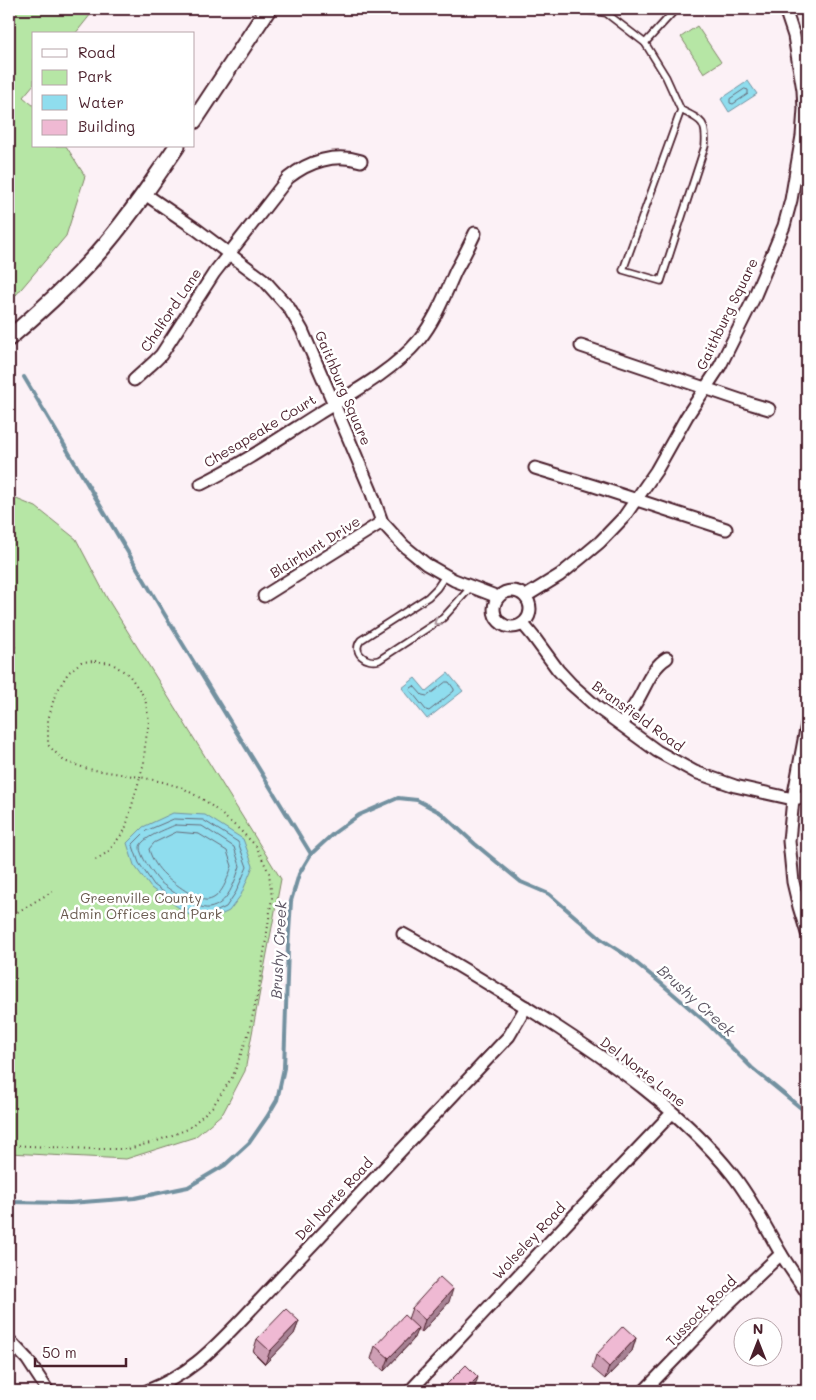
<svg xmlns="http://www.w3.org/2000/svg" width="816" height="1400" viewBox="0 0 816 1400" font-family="Mali,sans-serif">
<rect width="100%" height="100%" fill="#fcf1f6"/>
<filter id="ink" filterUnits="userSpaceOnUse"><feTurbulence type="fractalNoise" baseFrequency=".02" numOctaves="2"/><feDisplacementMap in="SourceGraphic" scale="10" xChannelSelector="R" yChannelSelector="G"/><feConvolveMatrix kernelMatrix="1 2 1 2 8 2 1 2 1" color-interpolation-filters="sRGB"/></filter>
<g filter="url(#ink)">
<g fill="#b6e6a5" stroke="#808268">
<polygon points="9,9 95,9 75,34 34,34 34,84 23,97 34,106 34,146 66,146 85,176 66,236 16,295 9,283"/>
<polygon points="697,26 721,62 704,73 681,37"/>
<polygon points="9,496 36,507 76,539 107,598 281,879 245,1071 223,1113 195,1137 126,1159 9,1153"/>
</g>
<g fill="#8fddee" stroke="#7391a0">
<polygon points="748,81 757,94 729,112 721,99"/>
<polygon points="448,673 463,691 427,719 402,688 415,678 426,691"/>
<polygon points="173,813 205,815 243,839 253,866 241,895 229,911 210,920 189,915 151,888 134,865 127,843 143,827"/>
</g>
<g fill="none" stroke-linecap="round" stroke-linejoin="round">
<g stroke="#666b79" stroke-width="1">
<polygon points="745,89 748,90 748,94 733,104 730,103 730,99"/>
<polygon points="446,682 449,682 454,689 454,691 429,711 426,710 410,690 411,688 414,686 422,695 427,696"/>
<polygon points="174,819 203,820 238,842 247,867 236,892 226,907 209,915 190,911 154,885 139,863 133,846 133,844 146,831"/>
<path d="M175 825 202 826 234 847 240 866C235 881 228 905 209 908 197 910 168 889 159 881 154 875 139 855 140 847 141 838 167 829 175 825Z"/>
<path d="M177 832 199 834 227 851 232 866C228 877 222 898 208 900 199 902 172 882 165 875 158 869 151 858 149 849L154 843Z"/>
</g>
<g stroke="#7391a0" stroke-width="4">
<polyline points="24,377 165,615 311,854"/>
<polyline points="9,1202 70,1203 135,1198 188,1187 225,1165 249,1143 267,1117 277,1100 284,1068 288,947 291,901 299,874 311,854 334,833 359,815 398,798 417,800 441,813 475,844 521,882 549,894 601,939 629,957 663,985 709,1025 752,1068 807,1113"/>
</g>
<defs>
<g id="lane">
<path d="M578 9 606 13 645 43 666 77 681 110 623 270 661 281 705 146C707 121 701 120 681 110"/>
<polyline points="645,43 676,9"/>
<path d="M445 576 437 588 428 597 361 640C351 652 366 664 379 660L443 618 471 587"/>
</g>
<g id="street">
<polyline points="145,194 196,229 264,280 289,308 302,330 334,404 371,491 382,522 404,546 426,564 454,580 498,597"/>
<polyline points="581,346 752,404 769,409"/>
<path d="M134 380 155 361 161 355 214 273 288 178C309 161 335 153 361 161"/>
<polyline points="535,468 594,486 726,529"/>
<path d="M201 484C242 464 280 438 318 414 352 393 393 371 419 340 436 319 445 294 456 270 463 258 469 246 475 233"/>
<circle cx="512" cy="609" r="18"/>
<polyline points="264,596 382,522"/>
<polyline points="526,596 560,575 582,557 600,542 624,517 656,471 687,416 720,366 753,300 784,226 791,200 802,136 804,109 803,90 794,36 785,9"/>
<polyline points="523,624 533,636 558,670 571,684 598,708 657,751 695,772 735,786 793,799 807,796"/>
<polyline points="807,724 793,799 789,841 793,882 799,907 807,933"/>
<path d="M622 725C627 717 632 709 637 701 646 686 652 667 667 658"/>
<path d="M403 934C451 960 497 989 543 1018 610 1061 682 1111 732 1174 751 1198 765 1226 780 1252 788 1266 798 1279 807 1293"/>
<polyline points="9,1340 27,1359 48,1391"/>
<path d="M147 1391C190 1374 211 1351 242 1319L509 1036 526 1007"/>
<polyline points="410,1391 573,1217 672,1113"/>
<polyline points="644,1391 726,1306 781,1254"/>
</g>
<g id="secondary">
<polyline points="194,121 268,9"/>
<path d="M9 338C43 309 76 279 105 245 131 214 154 180 177 146"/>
</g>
</defs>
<use href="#lane" stroke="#4a1f2b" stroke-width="9"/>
<use href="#street" stroke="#4a1f2b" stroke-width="15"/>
<use href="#secondary" stroke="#4a1f2b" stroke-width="19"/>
<g stroke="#4a1f2b" stroke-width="2" stroke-dasharray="1 4" stroke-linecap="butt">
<path d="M9 622C16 641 18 662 9 680"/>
<polygon points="95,661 111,663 129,675 145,698 149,721 145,745 144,763 140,777 88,769 64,761 48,745 48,720 55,695 68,673 81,662"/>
<polyline points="9,758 10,764 9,764"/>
<polyline points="9,917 53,891"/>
<polyline points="9,1145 92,1149 128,1149 157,1141 188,1129 213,1106 233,1076 249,1032 259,987 272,898 269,873 256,846 240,830 207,802 183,788 163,782 140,777 125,830 108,852 95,860"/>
</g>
<use href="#lane" stroke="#fff" stroke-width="5.5"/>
<use href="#street" stroke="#fff" stroke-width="11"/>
<use href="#secondary" stroke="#fff" stroke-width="15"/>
</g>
<g fill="#ce9fb5" stroke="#4a1f2b">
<polygon points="449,1302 421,1333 417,1329 413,1340 384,1371 371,1359 375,1346 408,1319 412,1308"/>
<polygon points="299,1321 294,1334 265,1364 253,1352 257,1339"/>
<polygon points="636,1338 632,1351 605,1379 592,1368 596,1355"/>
</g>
<g fill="#a78294" stroke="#4a1f2b">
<polygon points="453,1289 449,1302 421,1333 425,1320"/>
<polygon points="299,1321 294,1334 265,1364 270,1351"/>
<polygon points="418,1328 413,1340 384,1371 389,1358"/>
<polygon points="636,1338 632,1351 605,1379 609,1367"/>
<polygon points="478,1377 474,1390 472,1391 464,1391"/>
</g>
<g fill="#efb9d3" stroke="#4a1f2b">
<polygon points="440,1277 453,1289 425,1320 412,1308"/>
<polygon points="286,1309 299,1321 270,1351 257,1339"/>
<polygon points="404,1315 418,1328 389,1358 375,1346"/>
<polygon points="623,1326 636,1338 609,1367 596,1355"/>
<polygon points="466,1365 478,1377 464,1391 440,1391"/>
</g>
<defs><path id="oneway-chevron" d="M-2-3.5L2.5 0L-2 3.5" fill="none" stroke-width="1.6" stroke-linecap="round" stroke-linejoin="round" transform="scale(1.25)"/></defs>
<use stroke="#ae9aa0" href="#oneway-chevron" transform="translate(437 622) rotate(145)"/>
</g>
<g text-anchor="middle" stroke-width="5" stroke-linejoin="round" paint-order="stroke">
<g font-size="14" fill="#4a1f2b" stroke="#fff">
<text transform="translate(171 310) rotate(-56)" y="5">Chalford Lane</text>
<text transform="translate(727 314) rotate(-64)" y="5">Gaithburg Square</text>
<text transform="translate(343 388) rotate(67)" y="5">Gaithburg Square</text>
<text transform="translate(260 431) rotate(-31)" y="5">Chesapeake Court</text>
<text transform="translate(315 547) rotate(-32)" y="5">Blairhunt Drive</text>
<text transform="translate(638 716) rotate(36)" y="5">Bransfield Road</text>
<text transform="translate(643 1072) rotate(38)" y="5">Del Norte Lane</text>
<text transform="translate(334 1199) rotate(-47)" y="5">Del Norte Road</text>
<text transform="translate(529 1241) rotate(-47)" y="5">Wolseley Road</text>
<text transform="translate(701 1311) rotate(-45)" y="5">Tussock Road</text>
</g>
<g font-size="14" fill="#6a5b50" stroke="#fff">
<text x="141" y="903">Greenville County<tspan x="141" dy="16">Admin Offices and Park</tspan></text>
</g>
<g font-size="15" font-style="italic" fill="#5f5866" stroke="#fff">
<text transform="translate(279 950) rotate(-87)" y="5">Brushy Creek</text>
<text transform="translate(696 1001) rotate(42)" y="5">Brushy Creek</text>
</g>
</g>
<rect width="816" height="1400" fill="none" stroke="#fff" stroke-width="30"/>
<rect x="15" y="15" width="786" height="1370" fill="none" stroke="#4a1f2b" stroke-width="2" filter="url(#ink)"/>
<rect x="32" y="32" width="162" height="115" fill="#ffffff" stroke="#b7a5aa"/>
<rect x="42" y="49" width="25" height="8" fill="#ffffff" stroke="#b7a5aa"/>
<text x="78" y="58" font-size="15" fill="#4a1f2b">Road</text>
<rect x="42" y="70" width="25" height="15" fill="#b6e6a5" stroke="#b7a5aa"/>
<text x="78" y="82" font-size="15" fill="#4a1f2b">Park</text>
<rect x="42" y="95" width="25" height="15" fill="#8fddee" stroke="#b7a5aa"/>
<text x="78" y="108" font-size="15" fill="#4a1f2b">Water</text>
<rect x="42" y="120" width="25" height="15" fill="#efb9d3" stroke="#b7a5aa"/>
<text x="78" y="132" font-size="15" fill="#4a1f2b">Building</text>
<g transform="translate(758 1342)"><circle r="24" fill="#ffffff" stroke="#b7a5aa"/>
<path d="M0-4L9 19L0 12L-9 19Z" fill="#4a1f2b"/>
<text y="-8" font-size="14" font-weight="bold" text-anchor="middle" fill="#4a1f2b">N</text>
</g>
<path d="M35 1358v8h91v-8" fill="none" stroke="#4a1f2b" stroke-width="2.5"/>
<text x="42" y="1358" font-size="15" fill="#4a1f2b" stroke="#ffffff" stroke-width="4" paint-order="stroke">50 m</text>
</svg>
